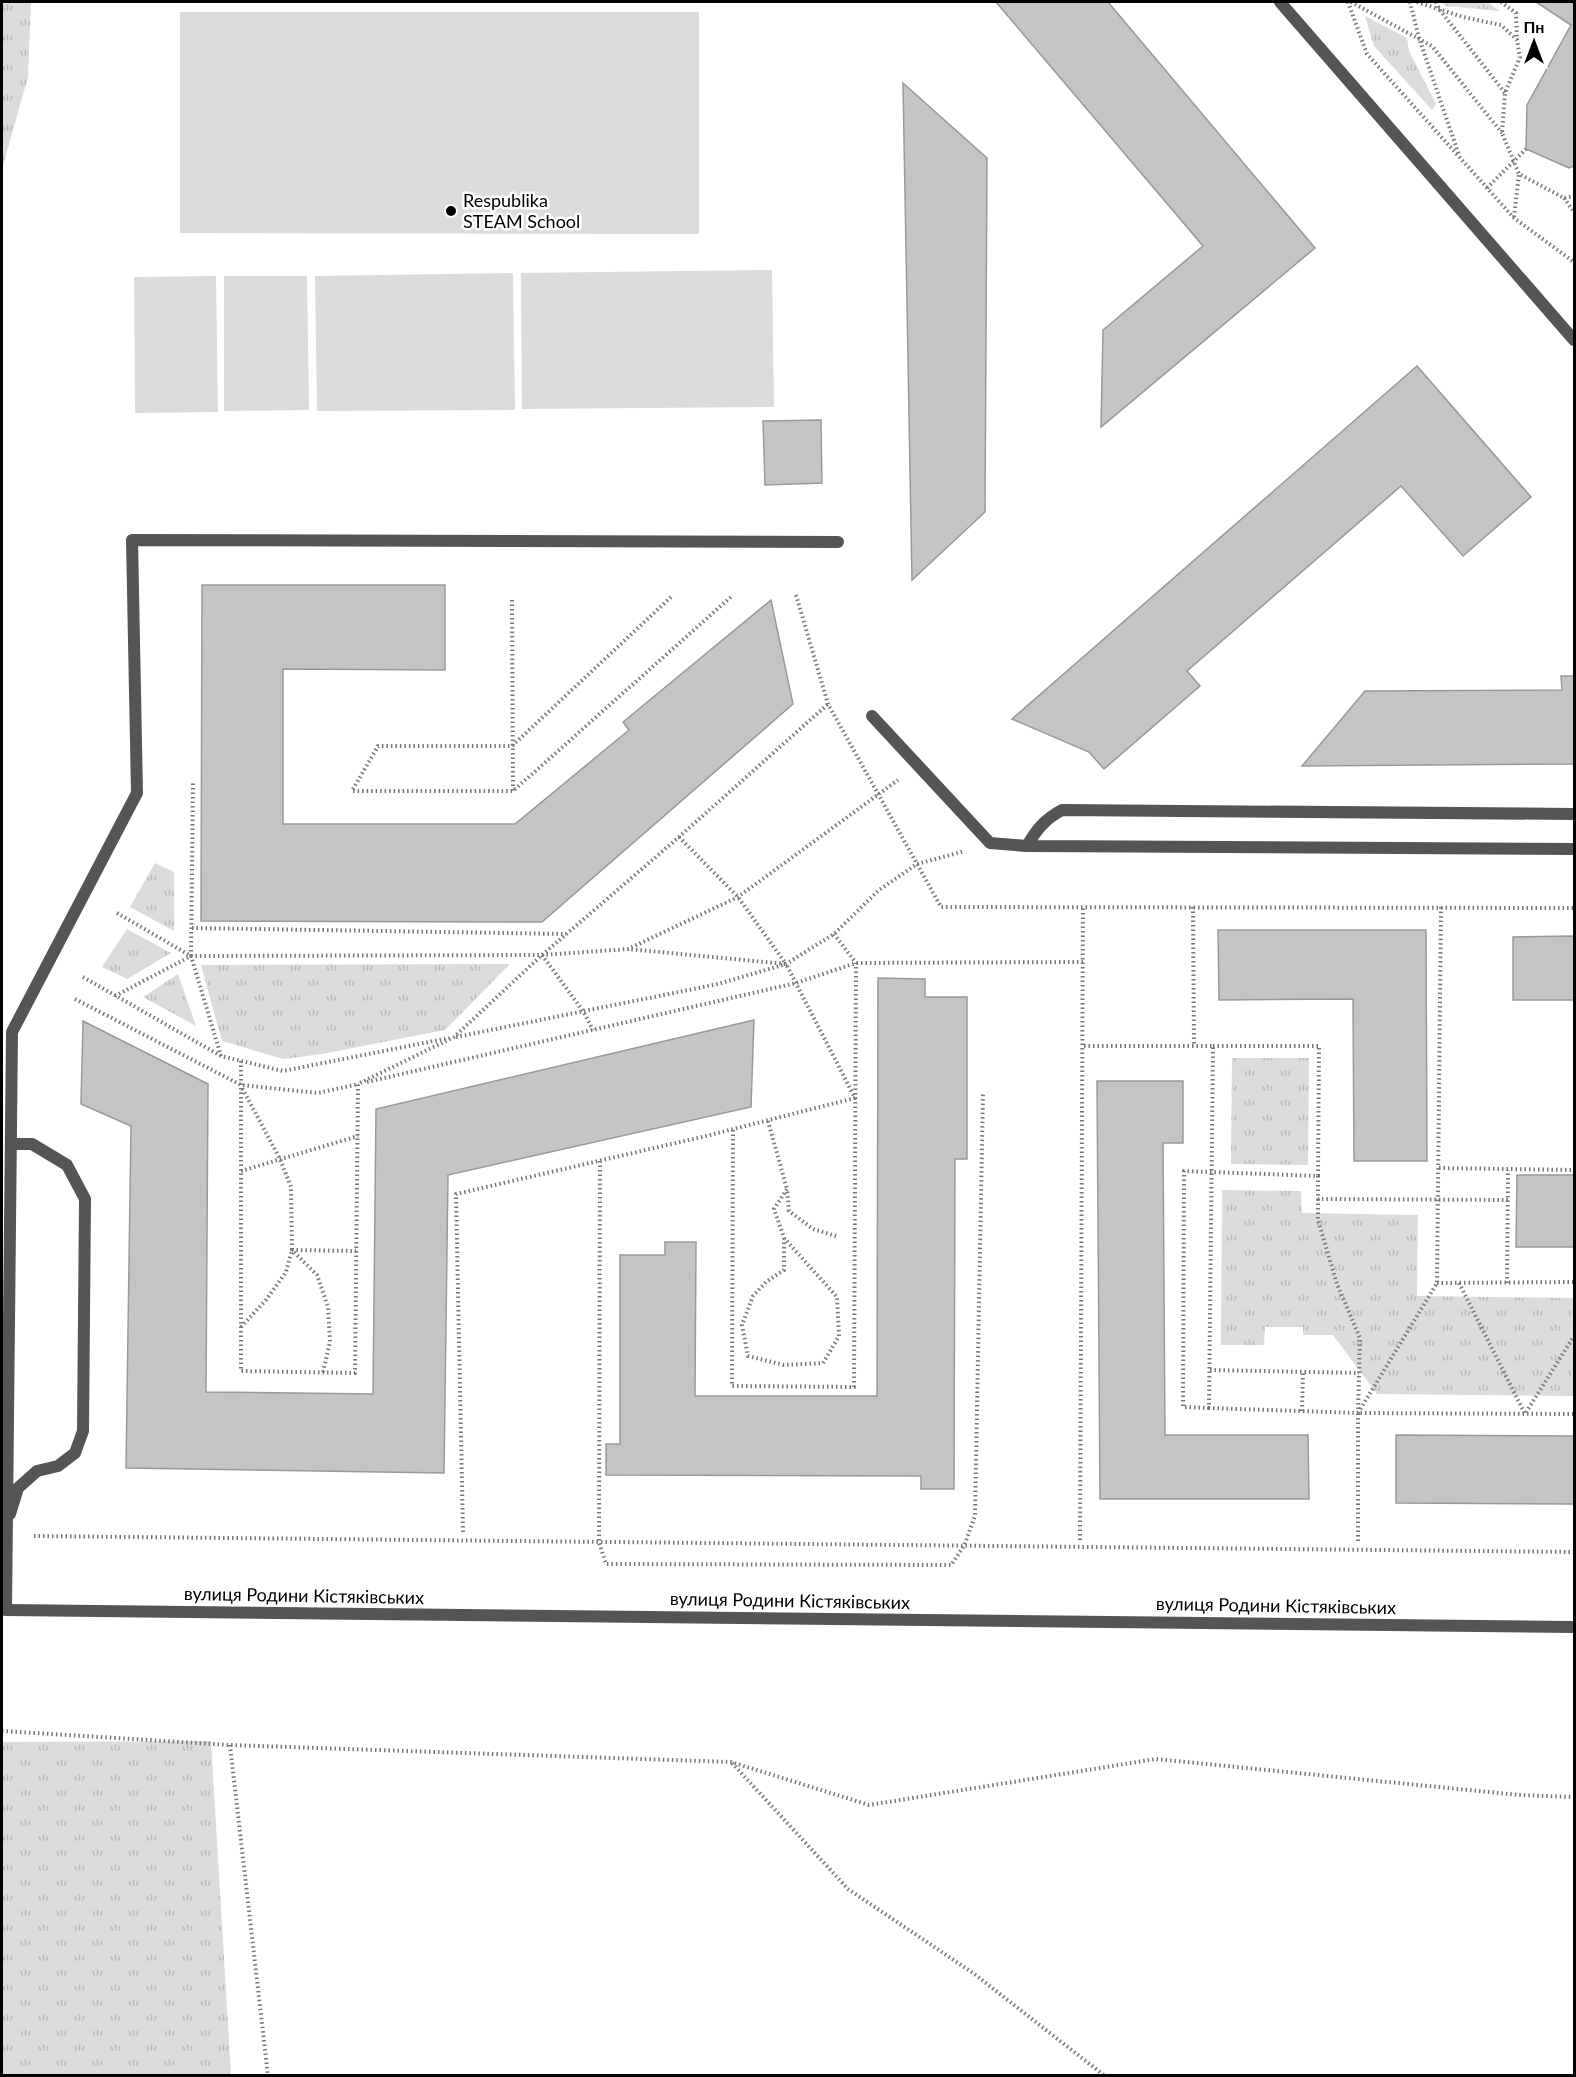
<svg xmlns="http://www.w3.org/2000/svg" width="1576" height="2077" viewBox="0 0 1576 2077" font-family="Lato,sans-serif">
<defs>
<pattern id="grass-tufts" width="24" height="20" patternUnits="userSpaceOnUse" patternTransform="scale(1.5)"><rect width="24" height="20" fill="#dcdcdc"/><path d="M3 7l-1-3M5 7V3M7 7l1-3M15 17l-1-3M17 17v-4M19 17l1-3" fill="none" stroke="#bbb"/></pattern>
</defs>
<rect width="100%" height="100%" fill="#fff"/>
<g fill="url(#grass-tufts)">
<polygon points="2,2 31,2 28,77 2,169"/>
<polygon points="1443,2 1487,2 1500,11 1445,6"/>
<polygon points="1365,16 1407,38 1409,51 1436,104 1432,110 1374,46"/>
<polygon points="155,863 174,872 174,931 130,907"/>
<polygon points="127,929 171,953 127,979 102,967"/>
<polygon points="510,964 445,1030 322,1054 283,1059 222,1041 201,965"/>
<polygon points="178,974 196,1026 143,997"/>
<polygon points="1232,1058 1309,1058 1308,1165 1231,1164"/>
<polygon points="1222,1190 1301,1191 1302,1213 1418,1215 1417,1296 1574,1298 1574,1396 1377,1394 1333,1335 1303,1335 1303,1327 1265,1327 1264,1345 1221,1345"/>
<polygon points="211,1741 231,2075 2,2075 2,1742"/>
</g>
<g fill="#dcdcdc">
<polygon points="180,12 699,12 699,234 180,233"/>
<polygon points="772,270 774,407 522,409 521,273"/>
<polygon points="513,273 515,410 317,411 315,276"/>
<polygon points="216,276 218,412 135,413 134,277"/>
<polygon points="224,276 307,276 309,410 224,411"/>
</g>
<g fill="#c4c4c4" stroke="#999" stroke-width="1.5">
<polygon points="996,2 1108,2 1315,248 1101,427 1103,330 1203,246"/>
<polygon points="1536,2 1574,2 1574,166 1569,168 1526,149 1527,105 1571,25"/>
<polygon points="903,83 987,158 985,512 912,580"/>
<polygon points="1417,366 1531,497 1463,556 1401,486 1187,671 1200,686 1104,769 1089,752 1012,719"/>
<polygon points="821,420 822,483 765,485 763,421"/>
<polygon points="202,585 445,585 445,670 283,669 283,824 515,824 629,730 623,722 771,600 793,704 542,922 201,921"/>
<polygon points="1561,676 1574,676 1574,764 1302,766 1365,691 1562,690"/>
<polygon points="1218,930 1426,930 1427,1161 1354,1161 1353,999 1219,1000"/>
<polygon points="1574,936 1574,1000 1513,1000 1513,937"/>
<polygon points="878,978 925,979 925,997 967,997 967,1159 955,1159 954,1489 921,1489 921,1476 606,1475 606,1444 620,1444 620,1255 665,1255 665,1242 696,1242 695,1396 877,1396"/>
<polygon points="754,1020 751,1107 448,1175 444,1473 126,1468 131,1126 81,1104 83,1021 208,1084 206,1392 373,1394 376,1109"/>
<polygon points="1097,1081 1183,1081 1183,1143 1163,1143 1165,1435 1308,1435 1309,1499 1100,1499"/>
<polygon points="1517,1175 1574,1175 1574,1247 1516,1247"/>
<polygon points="1396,1435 1574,1436 1574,1504 1396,1503"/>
</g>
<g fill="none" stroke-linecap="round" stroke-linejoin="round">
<g stroke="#777" stroke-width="4" stroke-dasharray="1.5 3" stroke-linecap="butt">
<polyline points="1348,2 1367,54 1514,218 1574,262"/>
<polyline points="1351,2 1432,46 1502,133"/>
<polyline points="1410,2 1419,38 1459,155"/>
<polyline points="1417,2 1463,17 1501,25 1517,40 1520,57 1505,93 1502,133 1519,174 1564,198 1574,196"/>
<polyline points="1436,2 1439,9 1505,93"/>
<polyline points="1501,2 1516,13 1517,39"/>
<polyline points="1487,188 1526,149"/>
<polyline points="1564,198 1574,212"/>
<polyline points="1514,217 1519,174"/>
<polyline points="796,595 828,704 941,907 1574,908"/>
<polyline points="671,597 512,746 378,746 352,791 513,791 731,597"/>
<polyline points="512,600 513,791"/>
<polyline points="679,837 738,897 786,964"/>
<polyline points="1193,907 1194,1046"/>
<polyline points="117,913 191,956 542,955 628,949 738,897 898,780"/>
<polyline points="192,928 566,934"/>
<polyline points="542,955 583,1011 593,1030"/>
<polyline points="191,956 193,781"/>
<polyline points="83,977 221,1056 283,1071 449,1038"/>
<polyline points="115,996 191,956 221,1056"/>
<polyline points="75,999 241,1085 318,1093 359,1084"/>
<polyline points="456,1037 718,984 786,964 834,934 879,890 917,864 965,851"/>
<polyline points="1084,1046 1213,1046 1209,1408 1358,1413"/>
<polyline points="1213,1046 1319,1046 1318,1176"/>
<polyline points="241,1061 241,1371 355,1373 358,1084 454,1037 542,955 679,837 828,704"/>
<polyline points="367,1082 796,983 856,963 1083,962"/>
<polyline points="768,1121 787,1189"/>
<polyline points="733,1130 732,1386 854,1387 856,963 834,934"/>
<polyline points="600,1161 599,1542 606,1564 951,1565 964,1546 975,1516 983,1093"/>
<polyline points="1439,1168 1574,1170"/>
<polyline points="241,1171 358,1136"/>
<polyline points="1318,1199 1318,1220 1337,1284 1360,1338 1358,1412"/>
<polyline points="784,1238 784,1270 766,1282 753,1296 742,1325 748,1356 784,1365 823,1363 839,1336 837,1297 784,1238 774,1209 787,1189 789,1211 813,1229 839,1237"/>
<polyline points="1437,1283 1574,1282"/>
<polyline points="1459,1283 1525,1414 1574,1336"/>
<polyline points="1507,1283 1508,1170"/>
<polyline points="241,1327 266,1300 286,1272 292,1250 291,1187 280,1159 241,1086"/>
<polyline points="1210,1370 1359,1373"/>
<polyline points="323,1372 330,1342 328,1307 317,1275 292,1250 356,1251"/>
<polyline points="1209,1408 1183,1407 1184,1171 1318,1176 1318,1199 1508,1200"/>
<polyline points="1302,1411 1303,1371"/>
<polyline points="1358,1413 1437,1283 1441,907"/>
<polyline points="463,1532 456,1194 706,1136 855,1098 786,964 628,949"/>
<polyline points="34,1536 1574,1552"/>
<polyline points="1080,1540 1083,907"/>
<polyline points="1358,1541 1358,1413 1574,1414"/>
<polyline points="2,1731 230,1745 731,1762 869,1805 1156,1759 1519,1795 1574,1797"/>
<polyline points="230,1745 268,2076"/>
<polyline points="732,1763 848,1889 973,1973 1105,2076"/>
</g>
<g stroke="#555" stroke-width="12">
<polyline points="872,716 990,843 1027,846 1574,849"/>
<path d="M1027 846C1036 830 1045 819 1062 810L1574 814"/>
<polyline points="10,1514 18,1488 37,1471 58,1466 75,1453 83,1431 85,1199 67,1165 32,1144 11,1144"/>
<polyline points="6,1610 12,1032 137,793 132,540 838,542"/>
</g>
<g stroke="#555" stroke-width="12">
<polyline points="1280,2 1574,340"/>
<polyline points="6,1610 1574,1627"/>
</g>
</g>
<circle fill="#000" stroke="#fff" stroke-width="2" cx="451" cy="211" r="6"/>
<g text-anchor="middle" stroke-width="5" stroke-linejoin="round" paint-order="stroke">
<g font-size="18" fill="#000" stroke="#fff" text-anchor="start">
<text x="463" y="207">Respublika<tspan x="463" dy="21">STEAM School</tspan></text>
</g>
<g font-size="18" fill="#000" stroke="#fff">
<text transform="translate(304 1596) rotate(1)" y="6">вулиця Родини Кістяківських</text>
<text transform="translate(790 1601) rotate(1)" y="6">вулиця Родини Кістяківських</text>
<text transform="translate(1276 1606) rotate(1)" y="6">вулиця Родини Кістяківських</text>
</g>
</g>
<rect width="1576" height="2077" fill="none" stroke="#000000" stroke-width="6"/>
<g transform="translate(1534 42)" stroke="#ffffff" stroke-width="4.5" paint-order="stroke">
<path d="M0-4.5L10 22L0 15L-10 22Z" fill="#000000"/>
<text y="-9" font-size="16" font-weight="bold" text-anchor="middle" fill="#000000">Пн</text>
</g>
</svg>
